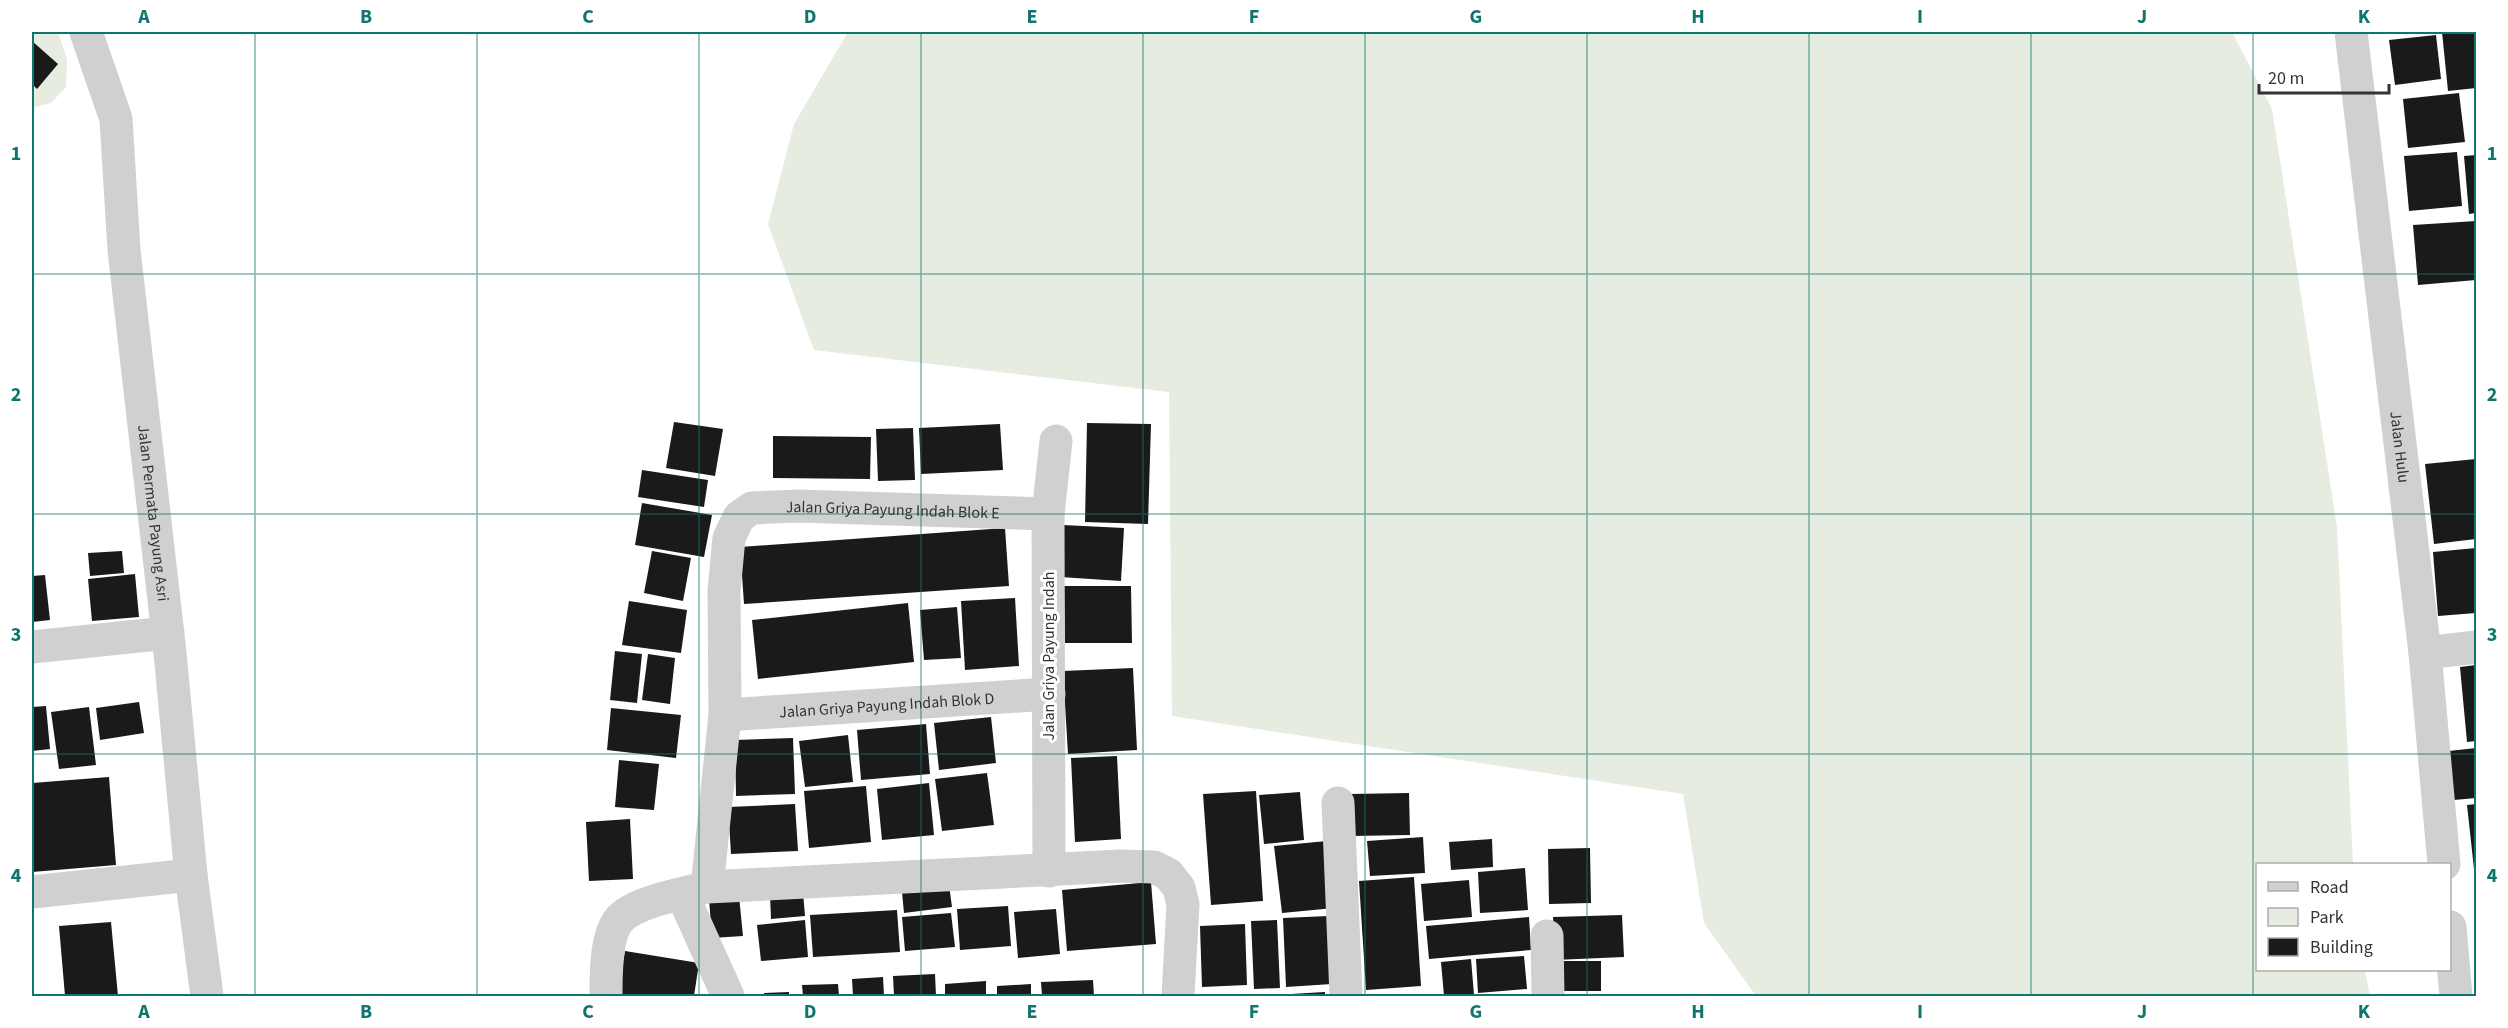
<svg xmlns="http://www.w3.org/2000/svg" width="2508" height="1028" viewBox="0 0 2508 1028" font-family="'Source Sans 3',sans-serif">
<rect width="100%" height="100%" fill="#fff"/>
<g fill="#e6ecdf">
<polygon points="32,32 58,32 67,60 66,87 51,103 32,108"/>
<polygon points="848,32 2232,32 2272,109 2337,527 2353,864 2258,864 2258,970 2365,970 2370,996 1756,996 1704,923 1683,794 1172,716 1169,392 814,350 768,224 794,124"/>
</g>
<g fill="#1a1a1a">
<polygon points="2442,32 2476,32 2476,88 2448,91"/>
<polygon points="2436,35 2441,79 2395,85 2389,40"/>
<polygon points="32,41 58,64 37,89 32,84"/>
<polygon points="2459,93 2465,142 2408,148 2403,99"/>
<polygon points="2457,152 2462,206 2409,211 2404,156"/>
<polygon points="2476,155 2476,213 2469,214 2464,156"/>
<polygon points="2476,221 2476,280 2418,285 2413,225"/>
<polygon points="674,422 723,429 715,476 666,468"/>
<polygon points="1087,423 1151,424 1148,524 1085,522"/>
<polygon points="1000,424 1003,470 921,474 919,428"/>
<polygon points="913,428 915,480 878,481 876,429"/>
<polygon points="773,436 871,437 870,479 773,478"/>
<polygon points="2476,459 2476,539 2434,544 2425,464"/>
<polygon points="642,470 708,480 704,507 638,497"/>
<polygon points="642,503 712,515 704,557 635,545"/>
<polygon points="1063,525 1124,528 1121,581 1060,577"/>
<polygon points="1005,528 1009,586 744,604 740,547"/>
<polygon points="2476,548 2476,613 2438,616 2433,552"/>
<polygon points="122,551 124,573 90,576 88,553"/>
<polygon points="652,551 691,558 683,601 644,593"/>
<polygon points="135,574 139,617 92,621 88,579"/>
<polygon points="45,575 50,620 32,622 32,576"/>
<polygon points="1064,586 1131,586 1132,643 1065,643"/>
<polygon points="1015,598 1019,666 965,670 961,601"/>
<polygon points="629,601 687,610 681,653 622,645"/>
<polygon points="908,603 914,662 758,679 752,620"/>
<polygon points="957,607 961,658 924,660 920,610"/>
<polygon points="615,651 642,654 637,703 610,700"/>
<polygon points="648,654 675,658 670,704 642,700"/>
<polygon points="2476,665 2476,741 2467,742 2460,667"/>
<polygon points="1133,668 1137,750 1068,754 1063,671"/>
<polygon points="139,702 144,733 100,740 96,708"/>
<polygon points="46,706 50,749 32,751 32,707"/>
<polygon points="89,707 96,765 59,769 51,712"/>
<polygon points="611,708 681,715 676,758 607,750"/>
<polygon points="991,717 996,763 939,770 934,723"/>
<polygon points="926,724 930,774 861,780 857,730"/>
<polygon points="848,735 853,782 805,787 799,741"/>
<polygon points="793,738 795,794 736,796 735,740"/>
<polygon points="2476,748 2476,798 2454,800 2449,751"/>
<polygon points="1117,756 1121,839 1075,842 1071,758"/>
<polygon points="619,760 659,764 654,810 615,807"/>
<polygon points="987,773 994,825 942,831 935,779"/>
<polygon points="109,777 116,865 32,872 32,783"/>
<polygon points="929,783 934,835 882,840 877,789"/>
<polygon points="866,786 871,842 809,848 804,791"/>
<polygon points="1256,791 1263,901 1211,905 1203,794"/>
<polygon points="1300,792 1304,840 1264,844 1259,795"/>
<polygon points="1409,793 1410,835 1352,836 1351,794"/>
<polygon points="795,804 798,851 731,854 728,807"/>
<polygon points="2476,804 2476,869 2474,869 2467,805"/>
<polygon points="630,819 633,879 589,881 586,822"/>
<polygon points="1423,837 1425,873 1370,876 1367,841"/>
<polygon points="1492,839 1493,867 1451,870 1449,842"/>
<polygon points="1327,841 1334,908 1282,913 1274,846"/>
<polygon points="1590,848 1591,903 1549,904 1548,849"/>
<polygon points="1525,868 1528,910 1480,913 1478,872"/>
<polygon points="1414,877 1421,986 1366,990 1359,881"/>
<polygon points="1469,880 1472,917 1424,921 1421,884"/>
<polygon points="1151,882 1156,944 1067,951 1062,890"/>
<polygon points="949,885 952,907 904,913 902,892"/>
<polygon points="803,892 805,916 771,919 770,894"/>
<polygon points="739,896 743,936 712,938 709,899"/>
<polygon points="1008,906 1011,946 960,950 957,909"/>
<polygon points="1056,909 1060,954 1018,958 1014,912"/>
<polygon points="897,910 900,952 813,957 810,915"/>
<polygon points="951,913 955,947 905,951 902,917"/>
<polygon points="1622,915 1624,957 1555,960 1553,917"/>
<polygon points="1328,916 1332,984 1286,987 1283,918"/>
<polygon points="1529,917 1531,950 1429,959 1426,926"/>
<polygon points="805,920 808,957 761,961 757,925"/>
<polygon points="1277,920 1280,988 1254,989 1251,921"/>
<polygon points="111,922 118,996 65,996 59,926"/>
<polygon points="1245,924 1247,985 1202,987 1200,926"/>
<polygon points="625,951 699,963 694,996 617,996"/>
<polygon points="1524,956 1527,989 1478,993 1476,959"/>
<polygon points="1471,959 1474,995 1444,996 1441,962"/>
<rect x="1557" y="961" width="44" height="30"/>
<polygon points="935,974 936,996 894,996 893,976"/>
<polygon points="883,977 884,996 853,996 852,979"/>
<polygon points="1093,980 1094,996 1042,996 1041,982"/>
<polygon points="986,981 986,996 945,996 945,984"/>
<polygon points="838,984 839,996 803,996 802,985"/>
<polygon points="1031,984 1031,996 997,996 997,986"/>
<polygon points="789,992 789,996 764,996 764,993"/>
<polygon points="1325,992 1325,996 1291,996 1291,994"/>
</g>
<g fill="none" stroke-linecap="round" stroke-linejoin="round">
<g stroke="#d0d0d0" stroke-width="33">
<path id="s1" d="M86 32 116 119 124 250 170 653 191 875 207 996"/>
<path id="s2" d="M2351 32 2425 653 2444 864"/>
<polyline points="32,647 168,633"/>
<polyline points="2425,653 2476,647"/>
<path id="s3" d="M725 715 1049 694"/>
<polyline points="1338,803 1346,996"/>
<polyline points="1049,871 1048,514 1056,441"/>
<path id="s4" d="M707 887 725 715 724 591 729 538 739 517 752 508 798 506 1048 514"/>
<polyline points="32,892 191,875"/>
<polyline points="682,894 728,996"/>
<polyline points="2450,927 2456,996"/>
<polyline points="1547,936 1548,996"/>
<path d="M606 996C606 976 605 930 623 916 642 900 684 894 707 887L1121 866 1154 867 1168 874 1179 888 1183 904 1178 996"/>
</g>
</g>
<path fill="none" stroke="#0f766e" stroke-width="1.5" stroke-opacity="0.55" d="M255 32V996M477 32V996M699 32V996M921 32V996M1143 32V996M1365 32V996M1587 32V996M1809 32V996M2031 32V996M2253 32V996M32 274H2476M32 514H2476M32 754H2476"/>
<g text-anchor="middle" stroke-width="6" stroke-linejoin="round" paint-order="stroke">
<g font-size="16" fill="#333" stroke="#fff">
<text dy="6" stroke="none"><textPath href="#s2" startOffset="418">Jalan Hulu</textPath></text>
<text dy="6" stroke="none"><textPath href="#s4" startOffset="530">Jalan Griya Payung Indah Blok E</textPath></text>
<text dy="6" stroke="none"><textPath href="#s1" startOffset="488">Jalan Permata Payung Asri</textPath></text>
<text transform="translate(1048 656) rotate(-90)" y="6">Jalan Griya Payung Indah</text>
<text dy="6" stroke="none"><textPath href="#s3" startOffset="162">Jalan Griya Payung Indah Blok D</textPath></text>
</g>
</g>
<rect width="2508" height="1028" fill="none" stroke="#ffffff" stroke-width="66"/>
<rect x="2256" y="863" width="195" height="108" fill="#ffffff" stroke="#adadad" stroke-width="1.5"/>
<rect x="2268" y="882" width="30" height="9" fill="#d0d0d0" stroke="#adadad" stroke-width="1.5"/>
<text x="2310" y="893" font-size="18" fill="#333333">Road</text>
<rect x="2268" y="908" width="30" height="18" fill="#e6ecdf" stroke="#adadad" stroke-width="1.5"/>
<text x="2310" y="923" font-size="18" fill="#333333">Park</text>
<rect x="2268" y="938" width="30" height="18" fill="#1a1a1a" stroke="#adadad" stroke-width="1.5"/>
<text x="2310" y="953" font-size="18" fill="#333333">Building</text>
<path d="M2259 84v9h130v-9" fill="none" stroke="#333333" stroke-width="3"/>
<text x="2268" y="84" font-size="18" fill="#333333" stroke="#ffffff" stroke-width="4.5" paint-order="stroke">20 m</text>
<rect x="33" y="33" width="2442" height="962" fill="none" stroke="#0f766e" stroke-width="2"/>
<g font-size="20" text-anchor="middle" font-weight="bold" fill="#0f766e">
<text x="144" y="23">A</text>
<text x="366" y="23">B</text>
<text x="588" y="23">C</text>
<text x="810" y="23">D</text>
<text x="1032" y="23">E</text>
<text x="1254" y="23">F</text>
<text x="1476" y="23">G</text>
<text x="1698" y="23">H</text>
<text x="1920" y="23">I</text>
<text x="2142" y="23">J</text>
<text x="2364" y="23">K</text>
<text x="16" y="160">1</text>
<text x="2492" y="160">1</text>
<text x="16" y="401">2</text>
<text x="2492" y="401">2</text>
<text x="16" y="641">3</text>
<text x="2492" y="641">3</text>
<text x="16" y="882">4</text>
<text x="2492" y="882">4</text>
<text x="144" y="1018">A</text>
<text x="366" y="1018">B</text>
<text x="588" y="1018">C</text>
<text x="810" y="1018">D</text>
<text x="1032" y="1018">E</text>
<text x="1254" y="1018">F</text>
<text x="1476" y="1018">G</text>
<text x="1698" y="1018">H</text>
<text x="1920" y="1018">I</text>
<text x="2142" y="1018">J</text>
<text x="2364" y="1018">K</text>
</g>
</svg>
